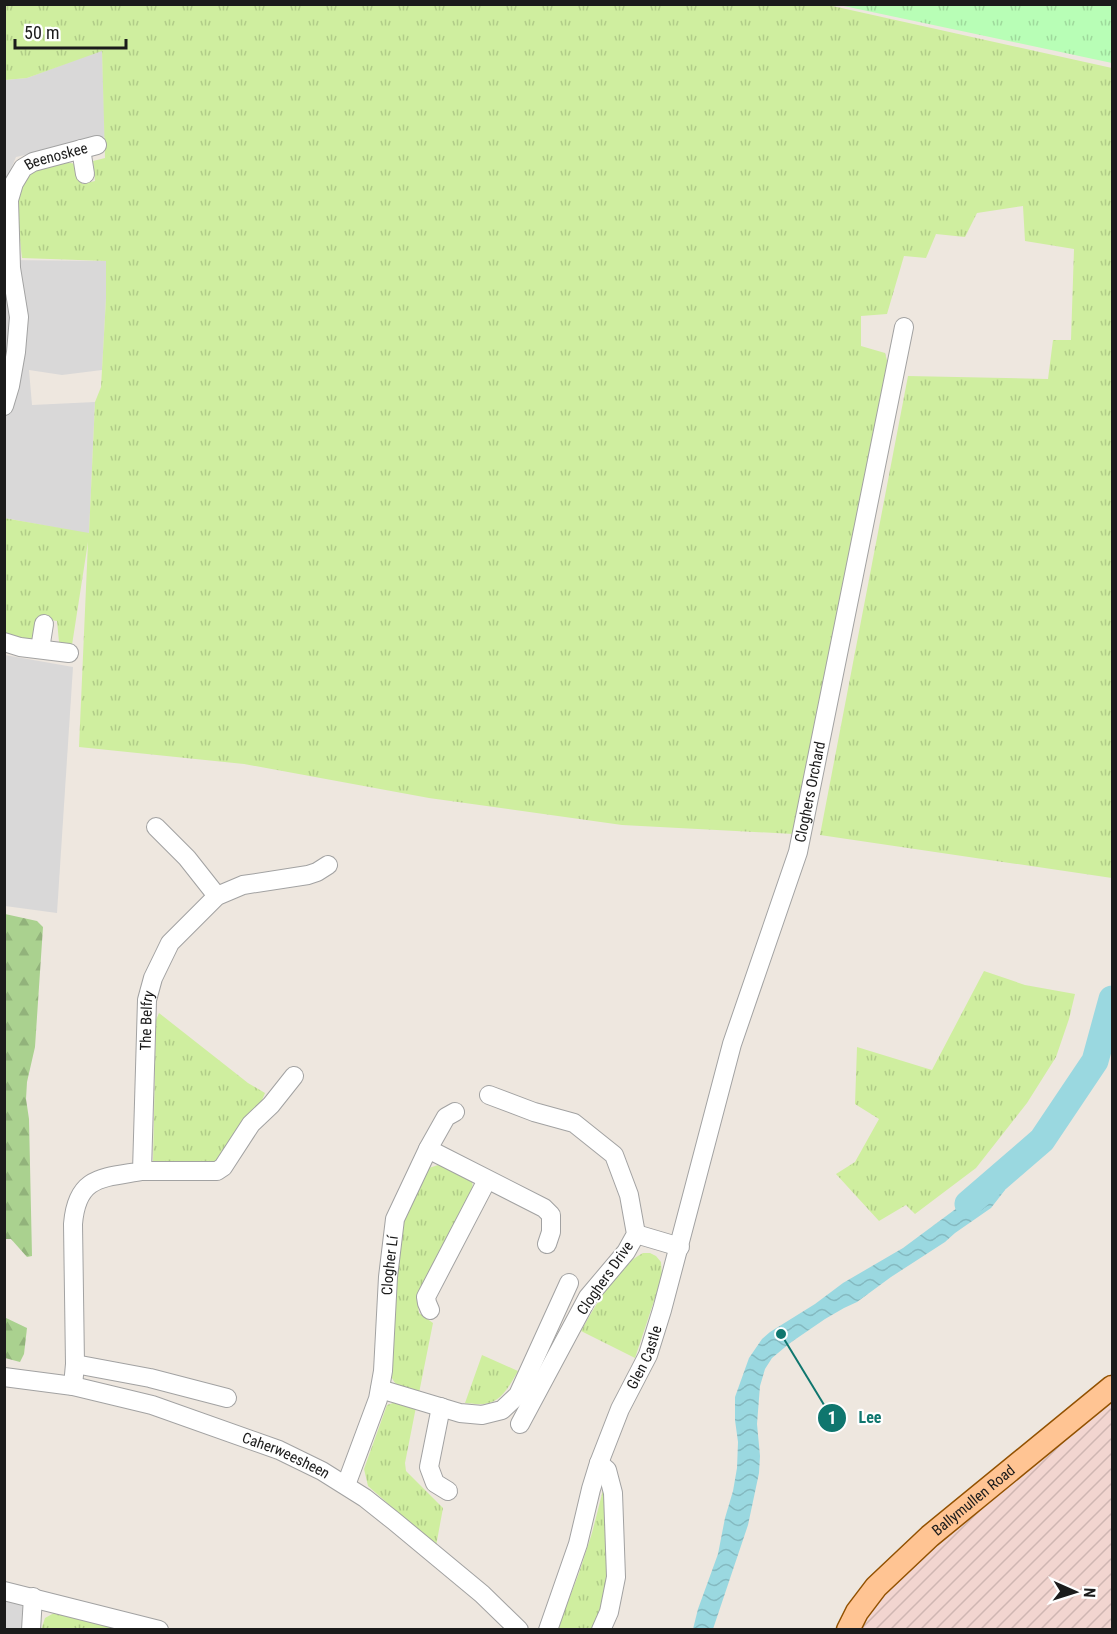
<svg xmlns="http://www.w3.org/2000/svg" width="1117" height="1634" viewBox="0 0 1117 1634" font-family="'Roboto Condensed',sans-serif">
<defs>
<pattern id="military-furrows" width="10" height="10" patternUnits="userSpaceOnUse" patternTransform="scale(1.5)"><rect width="10" height="10" fill="#f2d5d0"/><path d="M-1 1l2-2M0 10L10 0M9 11l2-2" fill="none" stroke="#cfb6b2"/></pattern>
<pattern id="grass-tufts" width="24" height="20" patternUnits="userSpaceOnUse" patternTransform="scale(1.5)"><rect width="24" height="20" fill="#cfee9f"/><path d="M3 7l-1-3M5 7V3M7 7l1-3M15 17l-1-3M17 17v-4M19 17l1-3" fill="none" stroke="#b1cc88"/></pattern>
<pattern id="forest-firs" width="22" height="20" patternUnits="userSpaceOnUse" patternTransform="scale(1.5)"><rect width="22" height="20" fill="#aad18f"/><path d="M5 1l3.5 6h-7zM16 11l3.5 6h-7z" fill="#92b37b"/></pattern>
<pattern id="park-tufts" width="24" height="20" patternUnits="userSpaceOnUse" patternTransform="scale(1.5)"><rect width="24" height="20" fill="#b8feb6"/><path d="M3 7l-1-3M5 7V3M7 7l1-3M15 17l-1-3M17 17v-4M19 17l1-3" fill="none" stroke="#9ed99c"/></pattern>
<pattern id="water-waves" width="16" height="10" patternUnits="userSpaceOnUse" patternTransform="scale(1.5)"><rect width="16" height="10" fill="#9ad8e0"/><path d="M0 5q4-4 8 0t8 0" fill="none" stroke="#84b9c0"/></pattern>
</defs>
<rect width="100%" height="100%" fill="#eee7df"/>
<g fill="#d9d8d8">
<polygon points="102,50 105,137 16,157 5,183 5,80 27,78"/>
<polygon points="4,260 106,261 106,299 102,370 62,375 29,370 32,405 95,402 89,534 5,518"/>
<polygon points="5,655 73,667 57,913 5,906"/>
<polygon points="4,1600 24,1606 23,1629 5,1629"/>
</g>
<polygon fill="url(#military-furrows)" points="1112,1401 1112,1629 860,1630 863,1623 885,1594 916,1561"/>
<g fill="url(#grass-tufts)">
<path d="M5 5H828L1112 68V878L820 835 908 376 1048 379 1053 340H1071L1074 249 1025 241 1023 206 977 213 965 237 936 234 926 258 904 256 887 314 861 316V346L885 353 889 368 794 834 622 825 429 798 244 764 79 747 88 542 72 645 59 642 57 621 39 618 36 644 5 635 4 518 89 533 95 402 101 387 106 299V261L22 258C20 238 12 185 30 172 34 169 41 168 47 167 59 164 67 161 79 165L82 184 95 181 93 161 105 158 102 51 27 78 5 80Z"/>
<polygon points="984,971 1025,985 1075,994 1069,1019 1056,1057 1027,1103 976,1168 915,1214 906,1205 879,1221 836,1174 855,1162 879,1119 855,1104 857,1047 932,1070"/>
<polygon points="159,1013 248,1083 265,1093 258,1110 219,1165 153,1162 156,1020"/>
<path d="M441 1164 472 1179 473 1191 420 1299 418 1306 419 1313 433 1323 419 1393C407 1390 397 1389 392 1378L398 1255 401 1226 429 1168Z"/>
<path d="M643 1253H650L656 1256 661 1262 662 1277 635 1358 581 1331C596 1305 615 1268 643 1253Z"/>
<path d="M482 1355 518 1371C503 1397 497 1408 465 1403Z"/>
<polygon points="396,1402 416,1407 405,1463 406,1471 443,1508 436,1546 368,1486 364,1469 387,1405"/>
<polygon points="603,1490 605,1493 609,1574 601,1614 591,1629 557,1630 579,1573 592,1533"/>
<polygon points="54,1613 71,1614 130,1630 41,1630 45,1618"/>
</g>
<g fill="url(#forest-firs)">
<polygon points="5,914 37,921 43,927 35,1047 27,1082 26,1099 29,1119 32,1256 27,1257 11,1239 5,1239"/>
<polygon points="4,1317 27,1328 24,1354 20,1362 5,1358"/>
</g>
<polygon fill="url(#park-tufts)" points="839,5 1112,5 1112,63"/>
<polygon fill="url(#water-waves)" points="992,1175 1005,1190 991,1208 955,1233 945,1242 891,1277 857,1302 844,1308 825,1319 790,1343 772,1358 765,1369 760,1386 757,1424 760,1456 759,1473 748,1525 713,1629 693,1629 698,1609 718,1554 725,1518 733,1491 737,1468 738,1442 735,1420 735,1397 749,1358 762,1339 770,1332 815,1304 843,1283 903,1248 957,1208"/>
<g fill="none" stroke-linecap="round" stroke-linejoin="round">
<polyline stroke="#9ad8e0" stroke-width="27" points="968,1204 1042,1140 1095,1061 1112,999"/>
<defs>
<g id="minor">
<polyline points="81,149 85,174"/>
<path id="s1" d="M4 406 10 386 16 352 19 317 11 268 9 200 14 183 23 168 33 162 97 145"/>
<polyline points="4,642 20,647 69,653"/>
<polyline points="40,649 44,624"/>
<polyline points="156,827 187,858 217,896"/>
<polyline points="489,1095 534,1112 574,1123 614,1155 629,1195 636,1234 626,1252 588,1297 520,1424"/>
<polyline points="428,1149 544,1208 551,1215 551,1232 547,1244"/>
<polyline points="142,1171 217,1171 223,1167 251,1124 271,1105 294,1076"/>
<polyline points="636,1234 680,1247"/>
<polyline points="430,1310 427,1303 426,1297 487,1180"/>
<polyline points="75,1364 150,1378 227,1398"/>
<path id="s2" d="M4 1377 73 1386 152 1405 279 1450 322 1471 365 1498 394 1521 482 1594 519 1630"/>
<path id="s3" d="M73 1386 75 1364 73 1224C77 1176 102 1178 142 1171L147 1000 153 978 170 943 217 896 243 885 308 875 317 872 328 865"/>
<polyline points="380,1389 460,1413 482,1415 502,1410 518,1395 569,1283"/>
<polyline points="441,1407 429,1467 435,1483 448,1491"/>
<polyline points="599,1463 607,1470 613,1493 616,1577 609,1612 601,1630"/>
<path id="s4" d="M346 1485 378 1399 383 1371 388 1277 395 1219 428 1149 446 1117 455 1112"/>
<polyline points="4,1591 159,1630"/>
<polyline points="31,1630 33,1597"/>
<path id="s5" d="M548 1630 578 1544 591 1489 599 1463 620 1409 648 1355 662 1310 732 1044 798 852 904 327"/>
</g>
<g id="major">
<path id="s6" d="M848 1630 857 1612 876 1587 930 1536 1112 1387"/>
</g>
</defs>
<use href="#minor" stroke="#a2a2a2" stroke-width="20"/>
<use href="#major" stroke="#925100" stroke-width="25"/>
<use href="#minor" stroke="#fff" stroke-width="18"/>
<use href="#major" stroke="#ffc493" stroke-width="22"/>
</g>
<g text-anchor="middle" stroke-width="4.5" stroke-linejoin="round" paint-order="stroke">
<g font-size="15" fill="#1b1b1b" stroke="#fff">
<text dy="5" stroke="none"><textPath href="#s1" startOffset="279">Beenoskee</textPath></text>
<text dy="5" stroke="none"><textPath href="#s5" startOffset="880">Cloghers Orchard</textPath></text>
<text dy="5" stroke="none"><textPath href="#s3" startOffset="411">The Belfry</textPath></text>
<text dy="5" stroke="none"><textPath href="#s4" startOffset="226">Clogher Lí</textPath></text>
<text transform="translate(605 1278) rotate(-55)" y="5">Cloghers Drive</text>
<text dy="5" stroke="none"><textPath href="#s5" startOffset="290">Glen Castle</textPath></text>
<text dy="5" stroke="none"><textPath href="#s2" startOffset="294">Caherweesheen</textPath></text>
<text dy="5" stroke="none"><textPath href="#s6" startOffset="182">Ballymullen Road</textPath></text>
</g>
</g>
<path fill="none" stroke="#0f766e" stroke-width="2" d="M781 1334L832 1418"/>
<g fill="#0f766e" stroke="#fff" stroke-width="2">
<circle cx="781" cy="1334" r="6"/>
<circle cx="832" cy="1418" r="15"/>
</g>
<g font-size="18" text-anchor="middle" font-weight="bold" fill="#fff">
<text x="832" y="1424">1</text>
</g>
<g font-size="16" text-anchor="middle" font-weight="bold" fill="#0f766e" stroke="#fff" stroke-width="4.5" stroke-linejoin="round" paint-order="stroke">
<text x="870" y="1423">Lee</text>
</g>
<rect width="1117" height="1634" fill="none" stroke="#1b1b1b" stroke-width="12"/>
<g transform="translate(1075 1592) rotate(93)" stroke="#ffffff" stroke-width="4.5" paint-order="stroke">
<path d="M0-4.5L10 22L0 15L-10 22Z" fill="#1b1b1b"/>
<text y="-9" font-size="16" font-weight="bold" text-anchor="middle" fill="#1b1b1b">N</text>
</g>
<path d="M15 39v9h111v-9" fill="none" stroke="#1b1b1b" stroke-width="3"/>
<text x="24" y="39" font-size="18" fill="#1b1b1b" stroke="#ffffff" stroke-width="4.5" paint-order="stroke">50 m</text>
</svg>
